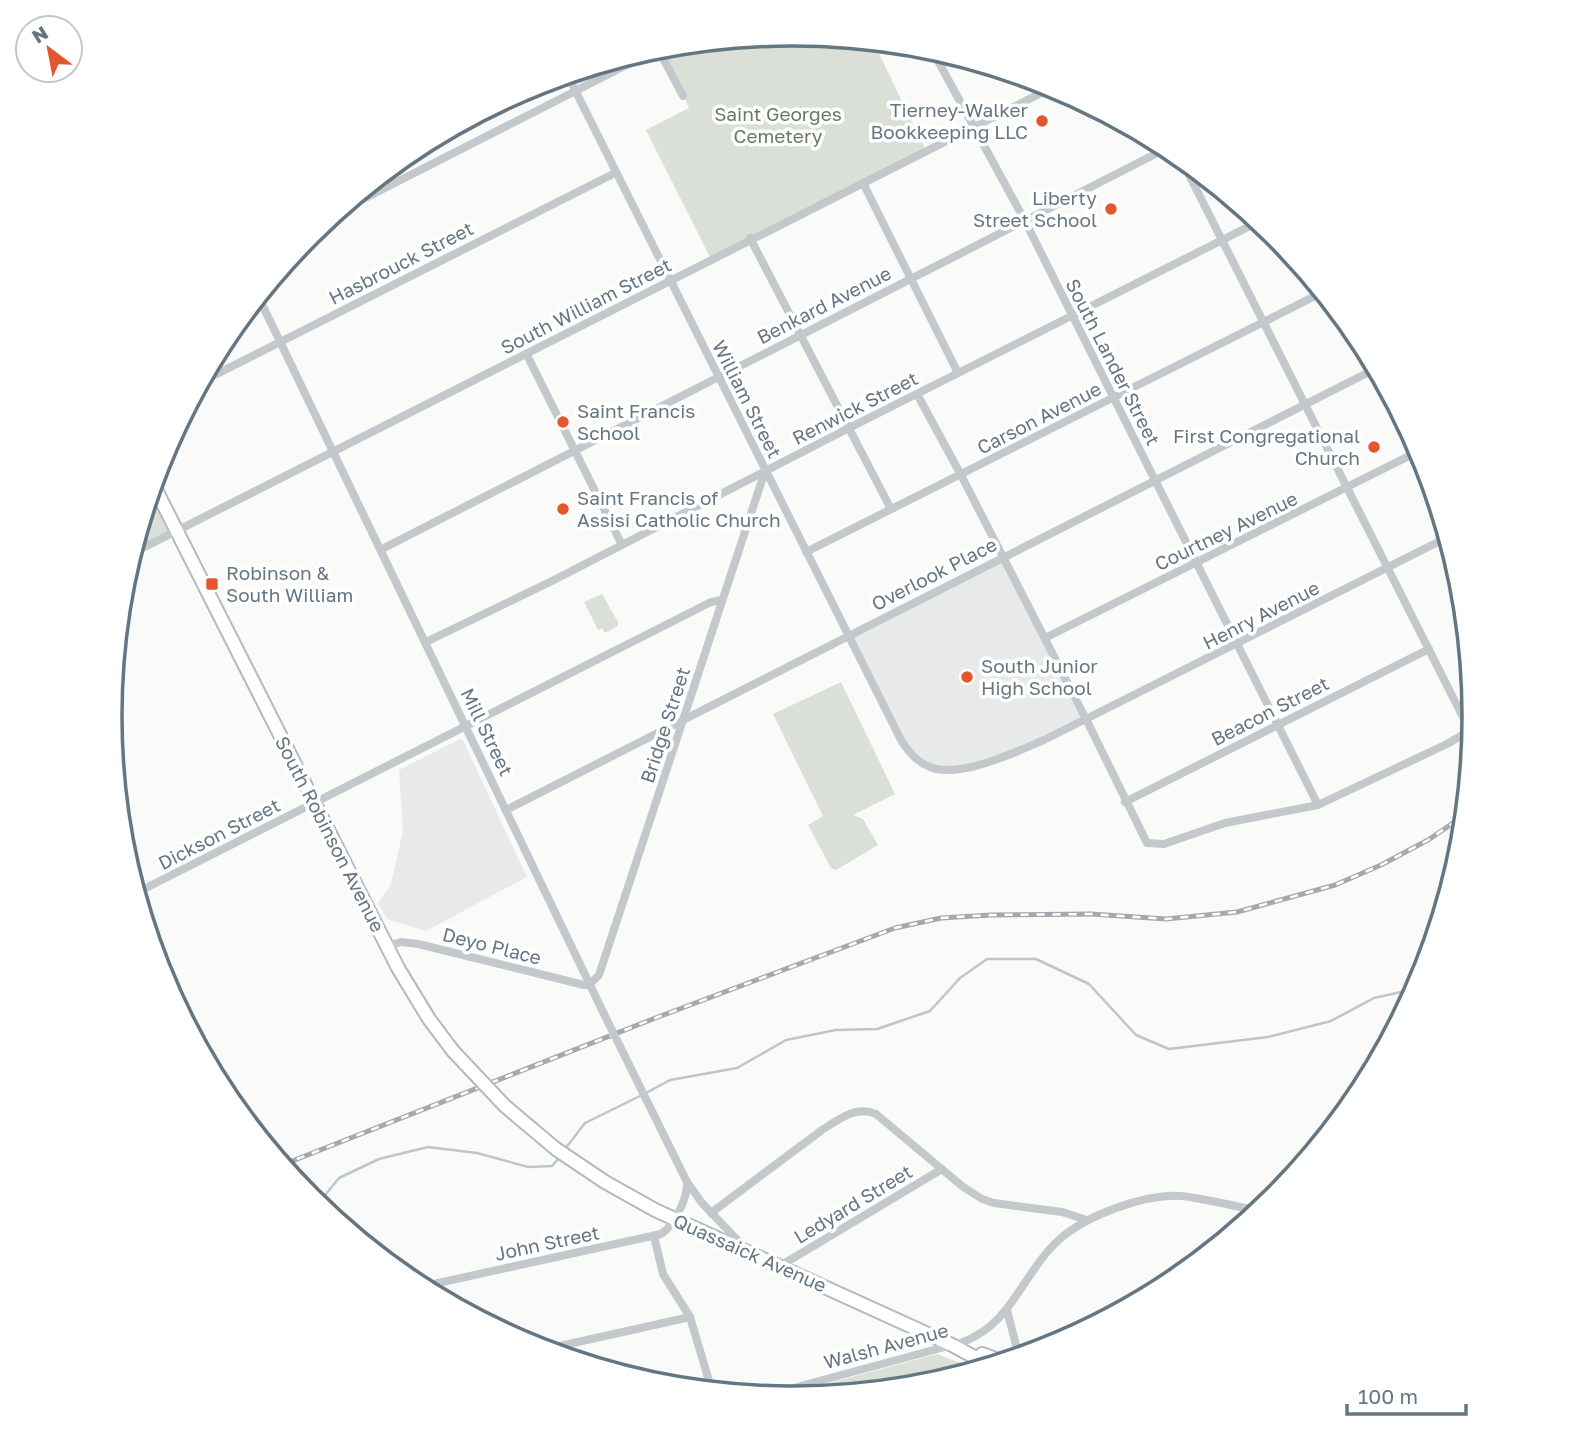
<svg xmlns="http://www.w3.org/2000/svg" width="1585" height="1432" viewBox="0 0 1585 1432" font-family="'Golos Text',sans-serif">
<rect width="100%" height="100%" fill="#fafaf8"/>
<g fill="#e8e9e9">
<polygon points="657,47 575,90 567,74"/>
<polygon points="1003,557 1086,719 1018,751 947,770 913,757 848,635"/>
<polygon points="462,738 527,877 426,931 387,919 378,903 391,884 403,831 399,770"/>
</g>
<g fill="#dadfd7">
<polygon points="793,33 873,41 926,151 711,259 646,130 689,108 660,46"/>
<polygon points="153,484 177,530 132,553"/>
<polygon points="602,594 618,622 618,626 605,633 602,628 598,630 584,602"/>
<polygon points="841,682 895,794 853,815 863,819 878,845 836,870 831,868 808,825 823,816 773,714"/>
<polygon points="937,1354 979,1370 925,1386 792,1399 778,1397"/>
</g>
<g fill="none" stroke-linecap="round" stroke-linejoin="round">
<g stroke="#bbc7cb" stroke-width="2.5">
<polyline points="646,1093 670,1080 737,1068 786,1040 836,1030 877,1029 930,1011 960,978 987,959 1036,959 1089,984 1136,1035 1169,1049 1268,1037 1331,1021 1374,998 1401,992 1415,992"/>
<polyline points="565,1149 585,1123 640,1096"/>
<polyline points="317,1205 339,1178 379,1159 428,1147 477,1153 528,1167 552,1166 559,1158"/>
</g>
<defs>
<g id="trunk">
<polyline points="153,484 398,968 429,1019 453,1051"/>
<polyline points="556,1149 605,1182 655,1210 952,1345 991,1366"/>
<polyline points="982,1354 1004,1362"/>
</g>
</defs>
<use href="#trunk" stroke="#b4b9bd" stroke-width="16"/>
<g stroke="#c3c8cc" stroke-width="8">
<polyline points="657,47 683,96"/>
<polyline points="931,48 1025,221 1318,805"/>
<path d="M567 74 902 742C910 753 917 762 930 767 959 779 1016 752 1044 740L1448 537"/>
<polyline points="1178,153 1469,729"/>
<polyline points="863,183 958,373"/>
<polyline points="332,215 658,49"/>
<polyline points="750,238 891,509"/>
<polyline points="258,296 604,1014"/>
<polyline points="527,355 622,545"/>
<polyline points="201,382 615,173"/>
<polyline points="917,394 961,475 1086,719 1147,843 1164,844 1225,823 1318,805 1447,744 1464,734 1475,723"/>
<polyline points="382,549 1169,147"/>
<polyline points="806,552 1323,292"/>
<path d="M131 554C439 397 747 241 1055 86"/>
<polyline points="1045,638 1421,450"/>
<polyline points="426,642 552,581 849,428 1260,221"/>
<polyline points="1125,802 1429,649"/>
<polyline points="506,810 1377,368"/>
<polyline points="136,893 711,602 722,600"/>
<polyline points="387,946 401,942 418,944 584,985 589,985 599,975 765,471"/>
<polyline points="687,1182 702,1203 745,1248"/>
<path d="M711 1213 822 1130C838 1120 856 1105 876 1114L962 1186 982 1199 994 1203 1062 1212 1087 1220"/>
<polyline points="654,1236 663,1274 690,1317 712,1391"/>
<polyline points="780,1266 942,1169"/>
<path d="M420 1287 661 1234C674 1226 688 1198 687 1182"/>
<polyline points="1007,1310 1019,1357"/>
<polyline points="542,1350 690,1317"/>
<path d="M764 1396 963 1342C999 1328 1012 1301 1033 1271 1041 1259 1050 1247 1061 1238 1088 1215 1144 1194 1181 1196 1207 1199 1234 1206 1260 1211"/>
</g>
<use href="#trunk" stroke="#fff" stroke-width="12"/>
<defs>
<polyline id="rail" points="282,1165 658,1017 895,928 941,918 991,915 1091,914 1166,919 1237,912 1335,885 1381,865 1428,840 1465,815"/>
</defs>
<use href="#rail" stroke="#a2aab0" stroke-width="5"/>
<use href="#rail" stroke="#fff" stroke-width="2.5" stroke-dasharray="8" stroke-linecap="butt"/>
<defs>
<polyline id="trunk-bridge" points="453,1051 505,1106 556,1149"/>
</defs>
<use href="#trunk-bridge" stroke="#b4b9bd" stroke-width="16" stroke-linecap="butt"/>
<polyline stroke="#c3c8cc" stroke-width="8" points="604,1014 687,1182"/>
<use href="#trunk-bridge" stroke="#fff" stroke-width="12"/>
</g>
<g fill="#e4572e" stroke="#fff" stroke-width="2.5">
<circle cx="1042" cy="121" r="7"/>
<circle cx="1111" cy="209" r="7"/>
<circle cx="563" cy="422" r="7"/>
<circle cx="1374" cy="447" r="7"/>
<circle cx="563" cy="509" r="7"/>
<rect x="205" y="577" width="14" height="14" rx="3.5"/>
<circle cx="967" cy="677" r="7"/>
</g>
<g text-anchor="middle" stroke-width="7" stroke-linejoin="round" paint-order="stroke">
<g font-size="19" fill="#657683" stroke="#fff" text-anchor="start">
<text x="1028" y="117" text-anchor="end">Tierney-Walker<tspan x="1028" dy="22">Bookkeeping LLC</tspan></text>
<text x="1097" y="205" text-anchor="end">Liberty<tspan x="1097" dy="22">Street School</tspan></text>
<text x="577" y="418">Saint Francis<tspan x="577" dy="22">School</tspan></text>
<text x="1360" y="443" text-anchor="end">First Congregational<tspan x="1360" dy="22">Church</tspan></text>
<text x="577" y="505">Saint Francis of<tspan x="577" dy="22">Assisi Catholic Church</tspan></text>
<text x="226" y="580">Robinson &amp;<tspan x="226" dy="22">South William</tspan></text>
<text x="981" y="673">South Junior<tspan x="981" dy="22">High School</tspan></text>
</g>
<g font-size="19" fill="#687a64" stroke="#fff">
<text x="778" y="121">Saint Georges<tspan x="778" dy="22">Cemetery</tspan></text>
</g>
<g font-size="19" fill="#657683" stroke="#fff">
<text transform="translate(401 263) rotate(-27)" y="7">Hasbrouck Street</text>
<text transform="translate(824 305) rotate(-27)" y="7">Benkard Avenue</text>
<text transform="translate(586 306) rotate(-27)" y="7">South William Street</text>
<text transform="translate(1113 362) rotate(63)" y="7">South Lander Street</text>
<text transform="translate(747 399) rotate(63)" y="7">William Street</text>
<text transform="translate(855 408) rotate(-27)" y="7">Renwick Street</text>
<text transform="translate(1039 418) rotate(-27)" y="7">Carson Avenue</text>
<text transform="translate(1226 531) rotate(-26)" y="7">Courtney Avenue</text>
<text transform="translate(934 574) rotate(-27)" y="7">Overlook Place</text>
<text transform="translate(1261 615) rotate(-27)" y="7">Henry Avenue</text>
<text transform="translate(1270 711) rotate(-27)" y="7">Beacon Street</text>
<text transform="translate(665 725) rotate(-72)" y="7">Bridge Street</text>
<text transform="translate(487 732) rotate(64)" y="7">Mill Street</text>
<text transform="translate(219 834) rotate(-27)" y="7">Dickson Street</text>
<text transform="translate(330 834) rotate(63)" y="7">South Robinson Avenue</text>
<text transform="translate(492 946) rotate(14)" y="7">Deyo Place</text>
<text transform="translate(853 1204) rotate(-31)" y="7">Ledyard Street</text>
<text transform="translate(547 1243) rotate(-12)" y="7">John Street</text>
<text transform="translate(750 1253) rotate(24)" y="7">Quassaick Avenue</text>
<text transform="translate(886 1346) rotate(-15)" y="7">Walsh Avenue</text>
</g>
</g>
<path d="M0 0H1585V1432H0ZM122 716a670 670 0 1 1 1340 0a670 670 0 1 1-1340 0Z" fill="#fff" fill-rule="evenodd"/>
<path fill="none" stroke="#657683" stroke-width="3.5" d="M122 716a670 670 0 1 1 1340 0a670 670 0 1 1-1340 0Z"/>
<g transform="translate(49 49) rotate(328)"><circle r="33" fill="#ffffff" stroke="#c1c8cd" stroke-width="2"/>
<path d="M0-5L12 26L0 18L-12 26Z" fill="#e4572e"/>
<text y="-10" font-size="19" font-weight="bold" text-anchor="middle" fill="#657683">N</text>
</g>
<path d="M1347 1404v10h119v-10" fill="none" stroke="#657683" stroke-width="3.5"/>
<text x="1358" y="1404" font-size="21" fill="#657683" stroke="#ffffff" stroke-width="5" paint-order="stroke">100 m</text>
</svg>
